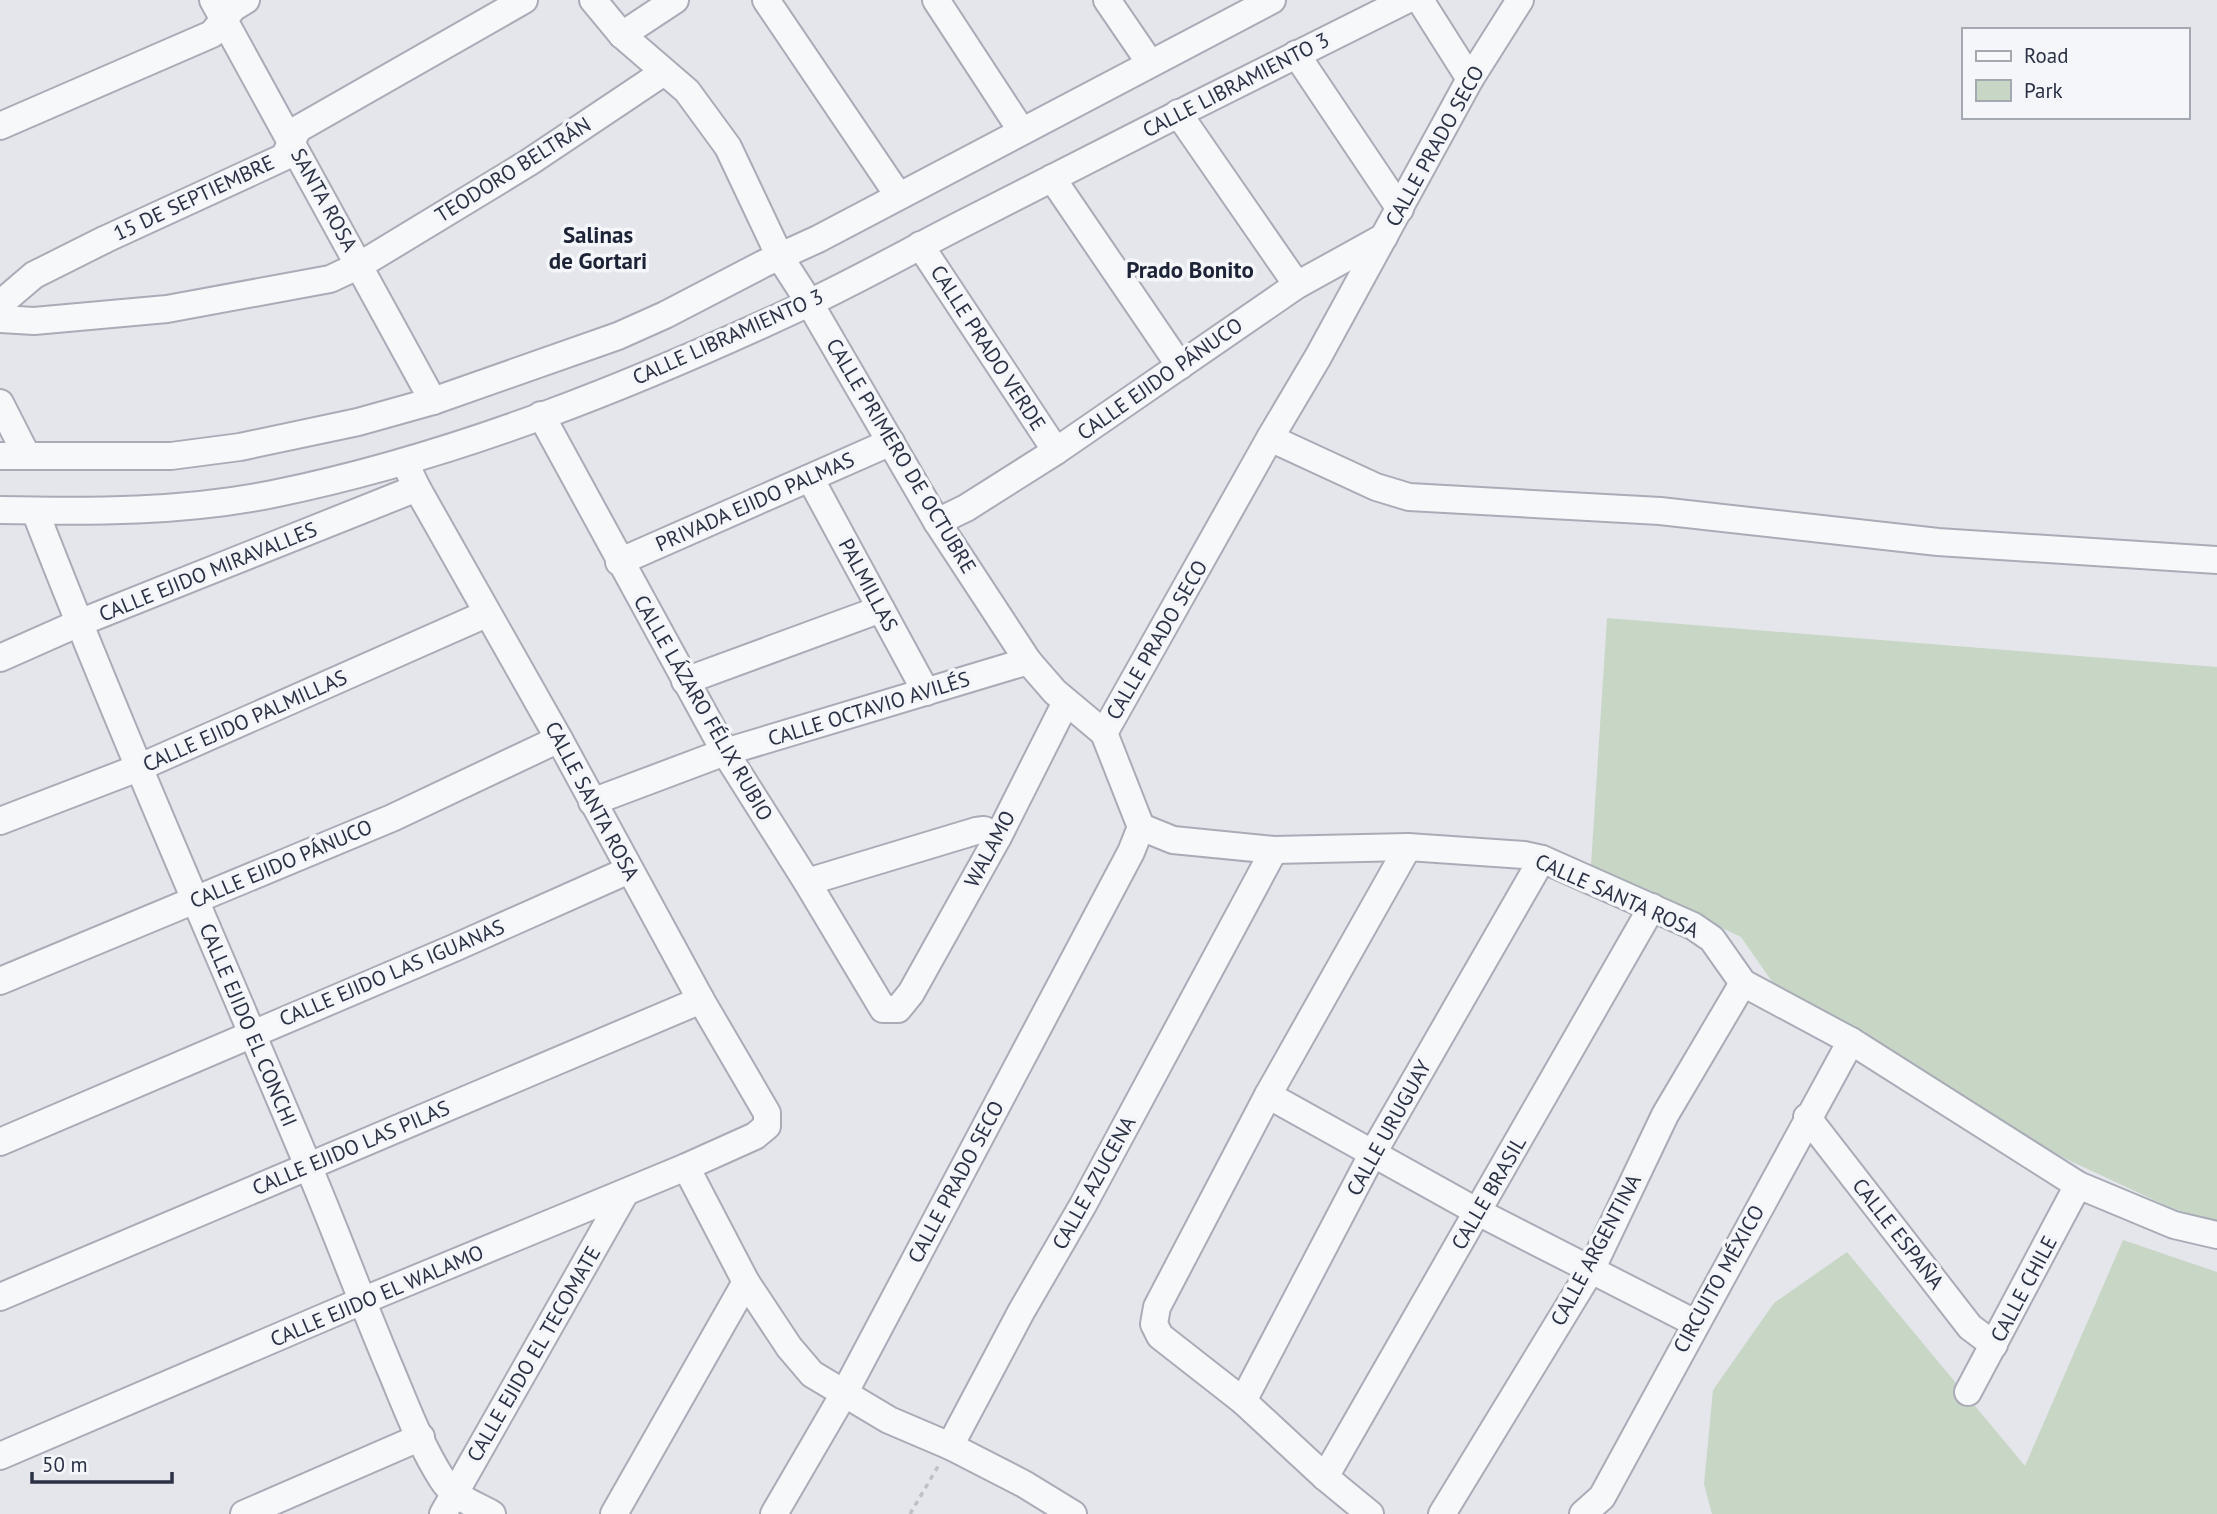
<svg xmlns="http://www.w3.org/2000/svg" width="2217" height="1514" viewBox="0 0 2217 1514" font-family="'PT Sans',sans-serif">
<rect width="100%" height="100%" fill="#e4e6ec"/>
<g fill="#c8d6c5">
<polygon points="1607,618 2217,667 2217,1220 2182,1213 2064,1158 1773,983 1741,937 1591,865"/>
<polygon points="2123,1240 2217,1272 2217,1514 1712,1514 1704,1484 1713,1390 1774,1303 1847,1252 2025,1466"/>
</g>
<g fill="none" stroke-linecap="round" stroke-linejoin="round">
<defs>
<g id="minor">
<polyline points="213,0 433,401"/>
<polyline points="593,0 622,35 687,91 728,147 780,257 809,302 937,522 1028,661 1055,692 1104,733"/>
<polyline points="766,0 898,195"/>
<polyline points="936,0 1021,130"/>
<polyline points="1107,0 1150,63"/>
<polyline points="1420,0 1470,79"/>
<polyline points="622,35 675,0"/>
<polyline points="1296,54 1400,209"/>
<polyline points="1178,113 1297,285"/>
<polyline points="0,126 212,34 233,8 246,0"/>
<polyline points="1052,178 1180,366"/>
<polyline points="920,245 1056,451"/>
<polyline points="0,304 34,275 106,239 284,157 298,129 524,0"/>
<polyline points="0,319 34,321 167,309 330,279 360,265 528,163 664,72"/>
<polyline points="0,403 27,456"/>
<polyline points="541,415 725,752 807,882 883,1009 898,1009 911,993 998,837 1066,702"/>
<polyline points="1270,438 1376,487 1409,497 1660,511 1938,542 2217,560"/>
<polyline points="0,456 171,456 240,447 358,422 433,401 618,336 665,315 763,264 818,239 1272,0"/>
<polyline points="810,478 926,692"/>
<path d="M0 510C91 512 184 512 273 494 459 456 638 383 809 303 866 276 922 244 978 216 1120 143 1263 71 1406 0"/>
<path d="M35 511C120 730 215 944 306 1161 336 1231 362 1303 392 1373 407 1409 421 1446 442 1479 453 1497 474 1504 492 1514"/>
<polyline points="937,522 966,508 1056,451 1297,285 1384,237"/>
<polyline points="619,562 891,442"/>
<polyline points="0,658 79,623 417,488"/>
<polyline points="685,681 881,609"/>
<polyline points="1104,733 1270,438 1318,357 1470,79 1520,0"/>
<polyline points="592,802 725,752 1028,661"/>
<polyline points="0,821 138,768 486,614"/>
<polyline points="1141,827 1173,840 1274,850 1408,847 1524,855 1542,859 1693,926 1712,939 1743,983 1851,1041 2078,1185 2174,1225 2217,1235"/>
<polyline points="807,882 976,831 984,830 998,837"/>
<polyline points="0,981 392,818 559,739"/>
<polyline points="1268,1095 1478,1212 1695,1323"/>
<polyline points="1807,1117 1970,1327 1994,1345"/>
<polyline points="0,1142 454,948 629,870"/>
<polyline points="686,1167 746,1282 789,1347 812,1374 889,1420 950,1446 1024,1484 1073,1514"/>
<polyline points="0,1297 701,1000"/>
<polyline points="1968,1392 2078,1185"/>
<polyline points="1243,1401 1373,1153 1542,859"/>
<polyline points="950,1446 1021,1312 1083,1205 1274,850"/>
<polyline points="0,1456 362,1301 686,1167 755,1136 767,1126 767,1113 701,1000 559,739 417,488 405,463"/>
<polyline points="1325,1477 1652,907"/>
<polyline points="244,1514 421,1437"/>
<polyline points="443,1514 625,1193"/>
<polyline points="614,1514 746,1282"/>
<polyline points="774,1514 845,1392 1131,852 1141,827 1104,733"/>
<polyline points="1370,1514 1325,1477 1243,1401 1160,1336 1154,1324 1157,1307 1268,1095 1408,847"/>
<polyline points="1442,1514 1592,1268 1665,1115 1743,983"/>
<polyline points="1583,1514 1602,1497 1851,1041"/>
</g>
</defs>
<use href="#minor" stroke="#a9acb7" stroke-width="30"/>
<polyline stroke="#bec1c7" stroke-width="3.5" stroke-dasharray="5 5" stroke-linecap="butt" points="910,1514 940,1463"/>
<use href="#minor" stroke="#f7f8fa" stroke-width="26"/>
</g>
<g text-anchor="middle" stroke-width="7" stroke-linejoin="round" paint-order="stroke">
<g font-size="21" fill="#2b3245" stroke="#f4f6f9">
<text transform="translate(1236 85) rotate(-27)" y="7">CALLE LIBRAMIENTO 3</text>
<text transform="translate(1435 146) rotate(-61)" y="7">CALLE PRADO SECO</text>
<text transform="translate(513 170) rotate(-32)" y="7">TEODORO BELTRÁN</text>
<text transform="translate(194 198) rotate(-25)" y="7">15 DE SEPTIEMBRE</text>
<text transform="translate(324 200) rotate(61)" y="7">SANTA ROSA</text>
<text transform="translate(728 337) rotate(-24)" y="7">CALLE LIBRAMIENTO 3</text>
<text transform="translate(988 348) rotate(57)" y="7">CALLE PRADO VERDE</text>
<text transform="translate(1160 379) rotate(-35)" y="7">CALLE EJIDO PÁNUCO</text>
<text transform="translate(901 456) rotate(59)" y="7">CALLE PRIMERO DE OCTUBRE</text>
<text transform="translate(755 502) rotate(-24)" y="7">PRIVADA EJIDO PALMAS</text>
<text transform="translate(208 572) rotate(-22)" y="7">CALLE EJIDO MIRAVALLES</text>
<text transform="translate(868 585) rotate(62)" y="7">PALMILLAS</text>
<text transform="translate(1157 640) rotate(-60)" y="7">CALLE PRADO SECO</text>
<text transform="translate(703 708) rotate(60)" y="7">CALLE LÁZARO FÉLIX RUBIO</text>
<text transform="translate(869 709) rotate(-17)" y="7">CALLE OCTAVIO AVILÉS</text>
<text transform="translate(245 721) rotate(-24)" y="7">CALLE EJIDO PALMILLAS</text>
<text transform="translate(592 801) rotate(62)" y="7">CALLE SANTA ROSA</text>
<text transform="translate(990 849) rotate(-62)" y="7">WALAMO</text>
<text transform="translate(281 864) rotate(-23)" y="7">CALLE EJIDO PÁNUCO</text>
<text transform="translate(1617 896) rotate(24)" y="7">CALLE SANTA ROSA</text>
<text transform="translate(392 973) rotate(-23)" y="7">CALLE EJIDO LAS IGUANAS</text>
<text transform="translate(248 1025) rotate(67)" y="7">CALLE EJIDO EL CONCHI</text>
<text transform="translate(1389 1128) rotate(-61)" y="7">CALLE URUGUAY</text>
<text transform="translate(351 1148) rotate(-23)" y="7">CALLE EJIDO LAS PILAS</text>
<text transform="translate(956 1182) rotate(-62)" y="7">CALLE PRADO SECO</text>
<text transform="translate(1094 1183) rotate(-61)" y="7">CALLE AZUCENA</text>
<text transform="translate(1489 1193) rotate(-60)" y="7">CALLE BRASIL</text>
<text transform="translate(1898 1234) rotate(52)" y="7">CALLE ESPAÑA</text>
<text transform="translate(1596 1250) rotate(-62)" y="7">CALLE ARGENTINA</text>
<text transform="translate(1719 1279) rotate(-61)" y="7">CIRCUITO MÉXICO</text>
<text transform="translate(2024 1289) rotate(-62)" y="7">CALLE CHILE</text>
<text transform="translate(377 1296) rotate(-23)" y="7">CALLE EJIDO EL WALAMO</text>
<text transform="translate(534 1354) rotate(-60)" y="7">CALLE EJIDO EL TECOMATE</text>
</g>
<g font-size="23" font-weight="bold" fill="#1d2336" stroke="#f4f6f9">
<text x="598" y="243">Salinas<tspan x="598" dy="26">de Gortari</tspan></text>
<text x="1190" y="278">Prado Bonito</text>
</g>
</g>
<rect x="1962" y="28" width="228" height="91" fill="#f4f6f9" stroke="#a4a8b1" stroke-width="2"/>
<rect x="1976" y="51" width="35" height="10" fill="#f7f8fa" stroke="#a4a8b1" stroke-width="2"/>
<text x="2024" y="63" font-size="21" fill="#2b3245">Road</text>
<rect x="1976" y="80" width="35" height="21" fill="#c8d6c5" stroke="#a4a8b1" stroke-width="2"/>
<text x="2024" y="98" font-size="21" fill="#2b3245">Park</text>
<path d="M32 1472v10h140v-10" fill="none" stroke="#2b3245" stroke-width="3.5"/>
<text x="42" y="1472" font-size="21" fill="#2b3245" stroke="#f4f6f9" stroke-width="5" paint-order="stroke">50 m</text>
</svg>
